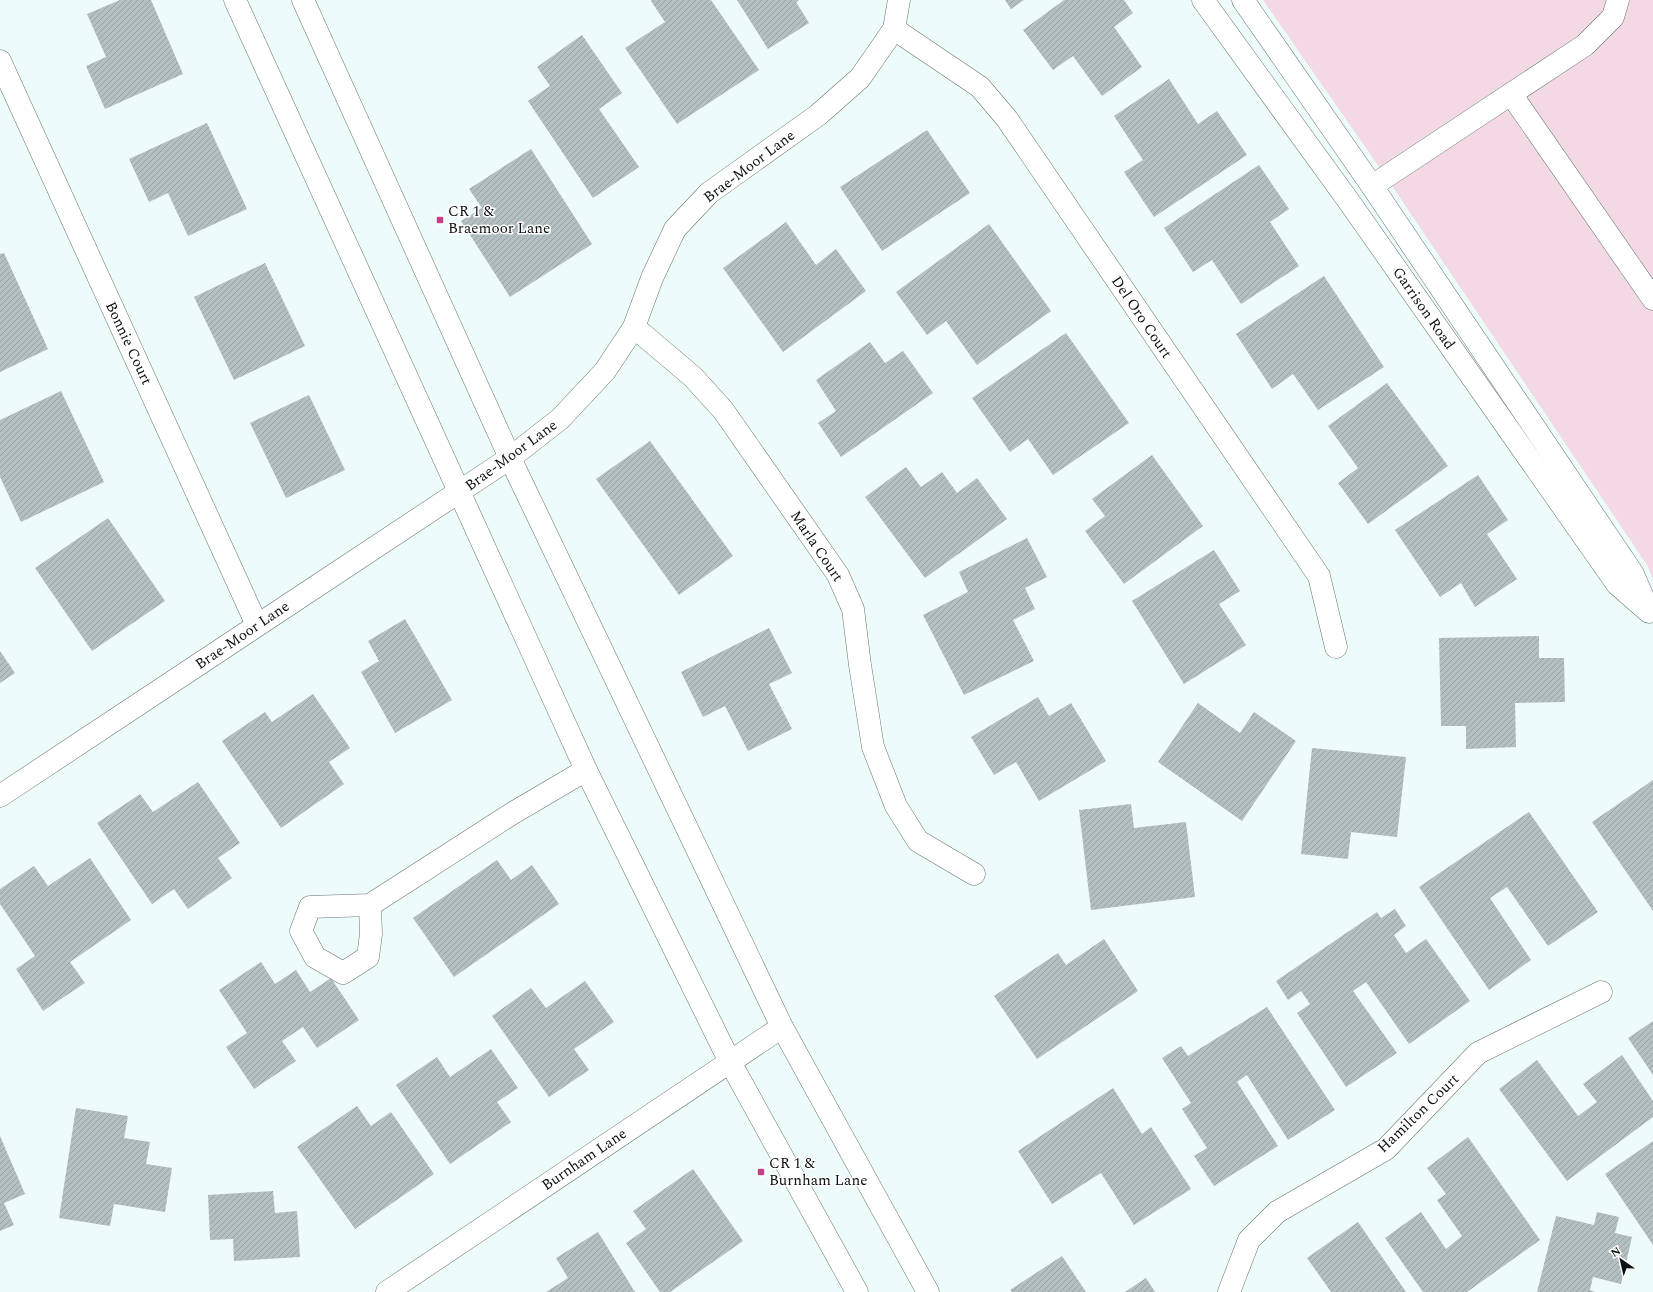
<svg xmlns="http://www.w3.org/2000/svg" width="1653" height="1292" viewBox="0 0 1653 1292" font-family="Spectral,serif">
<defs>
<pattern id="building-hatch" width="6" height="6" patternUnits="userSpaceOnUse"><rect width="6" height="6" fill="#b3bfc0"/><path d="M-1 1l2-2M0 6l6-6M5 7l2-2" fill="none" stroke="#99a3a4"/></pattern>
</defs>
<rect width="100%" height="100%" fill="#eefbfb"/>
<polygon fill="#f2d9e4" points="1263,0 1653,0 1653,579 1647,565 1386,177"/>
<g fill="url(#building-hatch)">
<polygon points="120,0 151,0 183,74 105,109 86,66 106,57 87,14"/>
<polygon points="652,0 711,0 759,70 677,124 625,48 665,22 651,1"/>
<polygon points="737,0 799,0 796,2 809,23 768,49"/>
<polygon points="1005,0 1024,0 1011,9"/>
<polygon points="1064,0 1124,0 1133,13 1114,27 1142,67 1102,96 1073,56 1053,70 1023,30"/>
<polygon points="582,35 622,93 599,109 639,167 593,198 528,101 550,86 537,67"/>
<polygon points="1169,79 1198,124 1217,111 1247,155 1154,217 1124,172 1143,160 1114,116"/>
<polygon points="207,123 247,209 188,236 168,193 149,202 129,159"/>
<polygon points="927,130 970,193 882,251 840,187"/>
<polygon points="531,149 592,244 510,297 461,221 482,208 469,189"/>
<polygon points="1259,165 1289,209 1270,222 1299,266 1241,304 1212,260 1193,272 1164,228"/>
<polygon points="786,222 816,265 836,249 866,291 783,352 723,268"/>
<polygon points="989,224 1051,311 977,365 946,321 927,335 896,292"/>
<polygon points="4,253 48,349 0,372 0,254"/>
<polygon points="265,263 305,346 234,380 194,297"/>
<polygon points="1324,276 1384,367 1318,410 1293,374 1272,389 1236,334"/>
<polygon points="1066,333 1129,423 1053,475 1028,439 1010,452 972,398"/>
<polygon points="870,342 885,363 903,351 933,393 841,457 818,423 836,411 816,380"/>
<polygon points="1387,383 1448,466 1368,524 1338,483 1358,468 1328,426"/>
<polygon points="61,391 104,482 21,522 0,477 0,420"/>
<polygon points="309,395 345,470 286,498 250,423"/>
<polygon points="650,441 733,556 679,595 596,479"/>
<polygon points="1152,455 1203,526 1124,584 1085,531 1105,516 1092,499"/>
<polygon points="906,467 921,487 942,472 957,493 977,478 1007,519 925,578 865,497"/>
<polygon points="1478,475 1508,520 1487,534 1517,579 1475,607 1461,583 1440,597 1395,530"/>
<polygon points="108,518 165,601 92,651 35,568"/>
<polygon points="1027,538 1047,577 1025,588 1035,609 1013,620 1034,661 964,695 923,615 968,592 959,572"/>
<polygon points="1214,550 1240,591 1219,604 1246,645 1184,684 1132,601"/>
<polygon points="405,619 452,700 395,733 361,672 379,661 368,641"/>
<polygon points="769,628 792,673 769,684 792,729 748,751 725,706 703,717 681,672"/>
<polygon points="1539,636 1539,658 1564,658 1565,702 1515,703 1516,747 1466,749 1466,726 1441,726 1439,638"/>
<polygon points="0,651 15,673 0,683"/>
<polygon points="313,694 350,748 329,762 344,784 281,828 222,741 265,712 272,722"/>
<polygon points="1038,697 1049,716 1071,703 1106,761 1039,801 1016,762 994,775 971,737"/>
<polygon points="1198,703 1240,733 1254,712 1296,741 1242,821 1158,762"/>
<polygon points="1312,748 1406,757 1397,837 1351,832 1348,859 1301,854"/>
<polygon points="1653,780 1653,911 1592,822"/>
<polygon points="198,782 240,843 218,858 232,878 188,909 174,889 152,904 97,823 140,794 153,812"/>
<polygon points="1131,804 1134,828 1186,822 1195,897 1091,910 1079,810"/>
<polygon points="1529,812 1598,912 1548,946 1507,887 1490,898 1531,960 1489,990 1419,887"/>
<polygon points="90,858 131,920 70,962 85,983 43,1011 16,969 35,956 0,904 0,889 34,866 48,886"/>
<polygon points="497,860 511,880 532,865 559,904 454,977 413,918"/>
<polygon points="1395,909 1406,926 1394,935 1406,953 1426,939 1470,1001 1409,1044 1366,982 1353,991 1397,1053 1346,1087 1297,1013 1310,1004 1301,991 1288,1000 1276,981 1377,912 1381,918"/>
<polygon points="1104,939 1138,991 1037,1059 994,996 1058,953 1066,965"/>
<polygon points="261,962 275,984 296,970 310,992 331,978 359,1020 317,1048 303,1027 282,1041 296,1061 254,1089 226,1047 247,1033 219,990"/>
<polygon points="585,981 614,1022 574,1049 589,1070 549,1097 492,1016 531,988 546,1008"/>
<polygon points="1267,1007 1335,1110 1288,1140 1247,1075 1237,1082 1278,1146 1214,1186 1194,1156 1207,1148 1182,1109 1191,1103 1162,1058 1181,1046 1188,1056"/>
<polygon points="1653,1021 1653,1075 1628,1038"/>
<polygon points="491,1049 518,1088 497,1102 511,1122 450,1164 396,1085 437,1057 450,1077"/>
<polygon points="1622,1055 1653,1101 1653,1117 1567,1181 1499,1089 1537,1060 1578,1116 1597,1102 1583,1084"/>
<polygon points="1113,1088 1142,1134 1151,1127 1191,1189 1134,1225 1101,1173 1052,1204 1018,1151"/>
<polygon points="357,1106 371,1126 391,1112 434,1174 355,1229 297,1147"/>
<polygon points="76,1108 128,1116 124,1138 150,1142 146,1164 172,1168 165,1212 114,1204 110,1226 59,1218"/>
<polygon points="0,1136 25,1194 4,1203 14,1225 0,1231"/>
<polygon points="1468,1137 1540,1240 1467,1292 1423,1292 1385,1238 1421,1212 1446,1249 1462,1236 1437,1200 1446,1194 1427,1168"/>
<polygon points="1653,1141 1653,1245 1605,1174"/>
<polygon points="693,1169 743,1241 670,1292 660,1292 626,1243 646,1229 633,1211"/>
<polygon points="273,1191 275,1213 297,1211 300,1257 234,1261 233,1239 210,1240 208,1195"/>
<polygon points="1597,1212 1619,1217 1615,1233 1632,1237 1621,1284 1593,1277 1590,1290 1595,1292 1537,1292 1556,1216 1594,1225"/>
<polygon points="1358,1222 1406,1292 1331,1292 1307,1258"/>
<polygon points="598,1232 635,1292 546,1292 568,1278 556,1258"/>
<polygon points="1062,1256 1086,1292 1012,1292 1010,1290"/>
<polygon points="1146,1278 1155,1292 1125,1292"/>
</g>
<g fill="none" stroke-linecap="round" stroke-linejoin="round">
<defs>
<g id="minor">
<polyline points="1203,0 1350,203 1617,584 1649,612"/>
<polyline points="1243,0 1372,186 1633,574 1647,607"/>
<polyline points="894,29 980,87 1007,119 1319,576 1336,647"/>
<polyline points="0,61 257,625"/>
<polyline points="1511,94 1653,299"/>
<polyline points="1372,186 1585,45 1613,17 1618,0"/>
<polyline points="634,327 693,377 723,410 838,575 853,609 860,665 873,747 896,806 918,841 974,874"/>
<polyline points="0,796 510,458 560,419 605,371 634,327 652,278 675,229 709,193 818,115 860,78 894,29 899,0"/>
<polyline points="370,905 371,934 368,957 343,973 315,957 301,931 310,907 370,905 513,813 586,770"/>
<polyline points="387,1292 782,1027"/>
<polyline points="1229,1292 1249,1240 1277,1212 1386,1149 1478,1053 1601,992"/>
</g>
<g id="major">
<polyline points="235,0 586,770 730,1062 857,1292"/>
<polyline points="303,0 510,458 782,1027 928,1292"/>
</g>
</defs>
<use href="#minor" stroke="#697475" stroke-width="23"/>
<use href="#major" stroke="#697475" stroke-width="23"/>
<use href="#minor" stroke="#fff" stroke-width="22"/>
<use href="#major" stroke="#fff" stroke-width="22"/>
</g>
<g fill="#c24087" stroke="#fff" stroke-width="1.5">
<rect x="436" y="216" width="8" height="8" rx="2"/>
<rect x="757" y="1168" width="8" height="8" rx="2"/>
</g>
<g text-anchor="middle" stroke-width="3" stroke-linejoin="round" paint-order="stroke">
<g font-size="15" fill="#0d1111" stroke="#fff">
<text transform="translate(749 166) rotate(-37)" y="5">Brae-Moor Lane</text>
<text transform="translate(1424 308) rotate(55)" y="5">Garrison Road</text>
<text transform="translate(1142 317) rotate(56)" y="5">Del Oro Court</text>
<text transform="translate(129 343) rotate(65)" y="5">Bonnie Court</text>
<text transform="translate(511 455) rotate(-36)" y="5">Brae-Moor Lane</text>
<text transform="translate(817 546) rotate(56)" y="5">Marla Court</text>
<text transform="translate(242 635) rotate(-34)" y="5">Brae-Moor Lane</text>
<text transform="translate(1418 1113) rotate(-44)" y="5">Hamilton Court</text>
<text transform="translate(584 1159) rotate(-34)" y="5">Burnham Lane</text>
</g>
<g font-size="15" fill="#0d1111" stroke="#fff" text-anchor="start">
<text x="448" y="216">CR 1 &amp;<tspan x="448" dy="17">Braemoor Lane</tspan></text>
<text x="769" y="1168">CR 1 &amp;<tspan x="769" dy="17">Burnham Lane</tspan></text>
</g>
</g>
<g transform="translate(1621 1260) rotate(326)" stroke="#ffffff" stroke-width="3" paint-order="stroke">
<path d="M0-3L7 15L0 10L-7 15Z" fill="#0d1111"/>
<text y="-6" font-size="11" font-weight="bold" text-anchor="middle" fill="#0d1111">N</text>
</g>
</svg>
